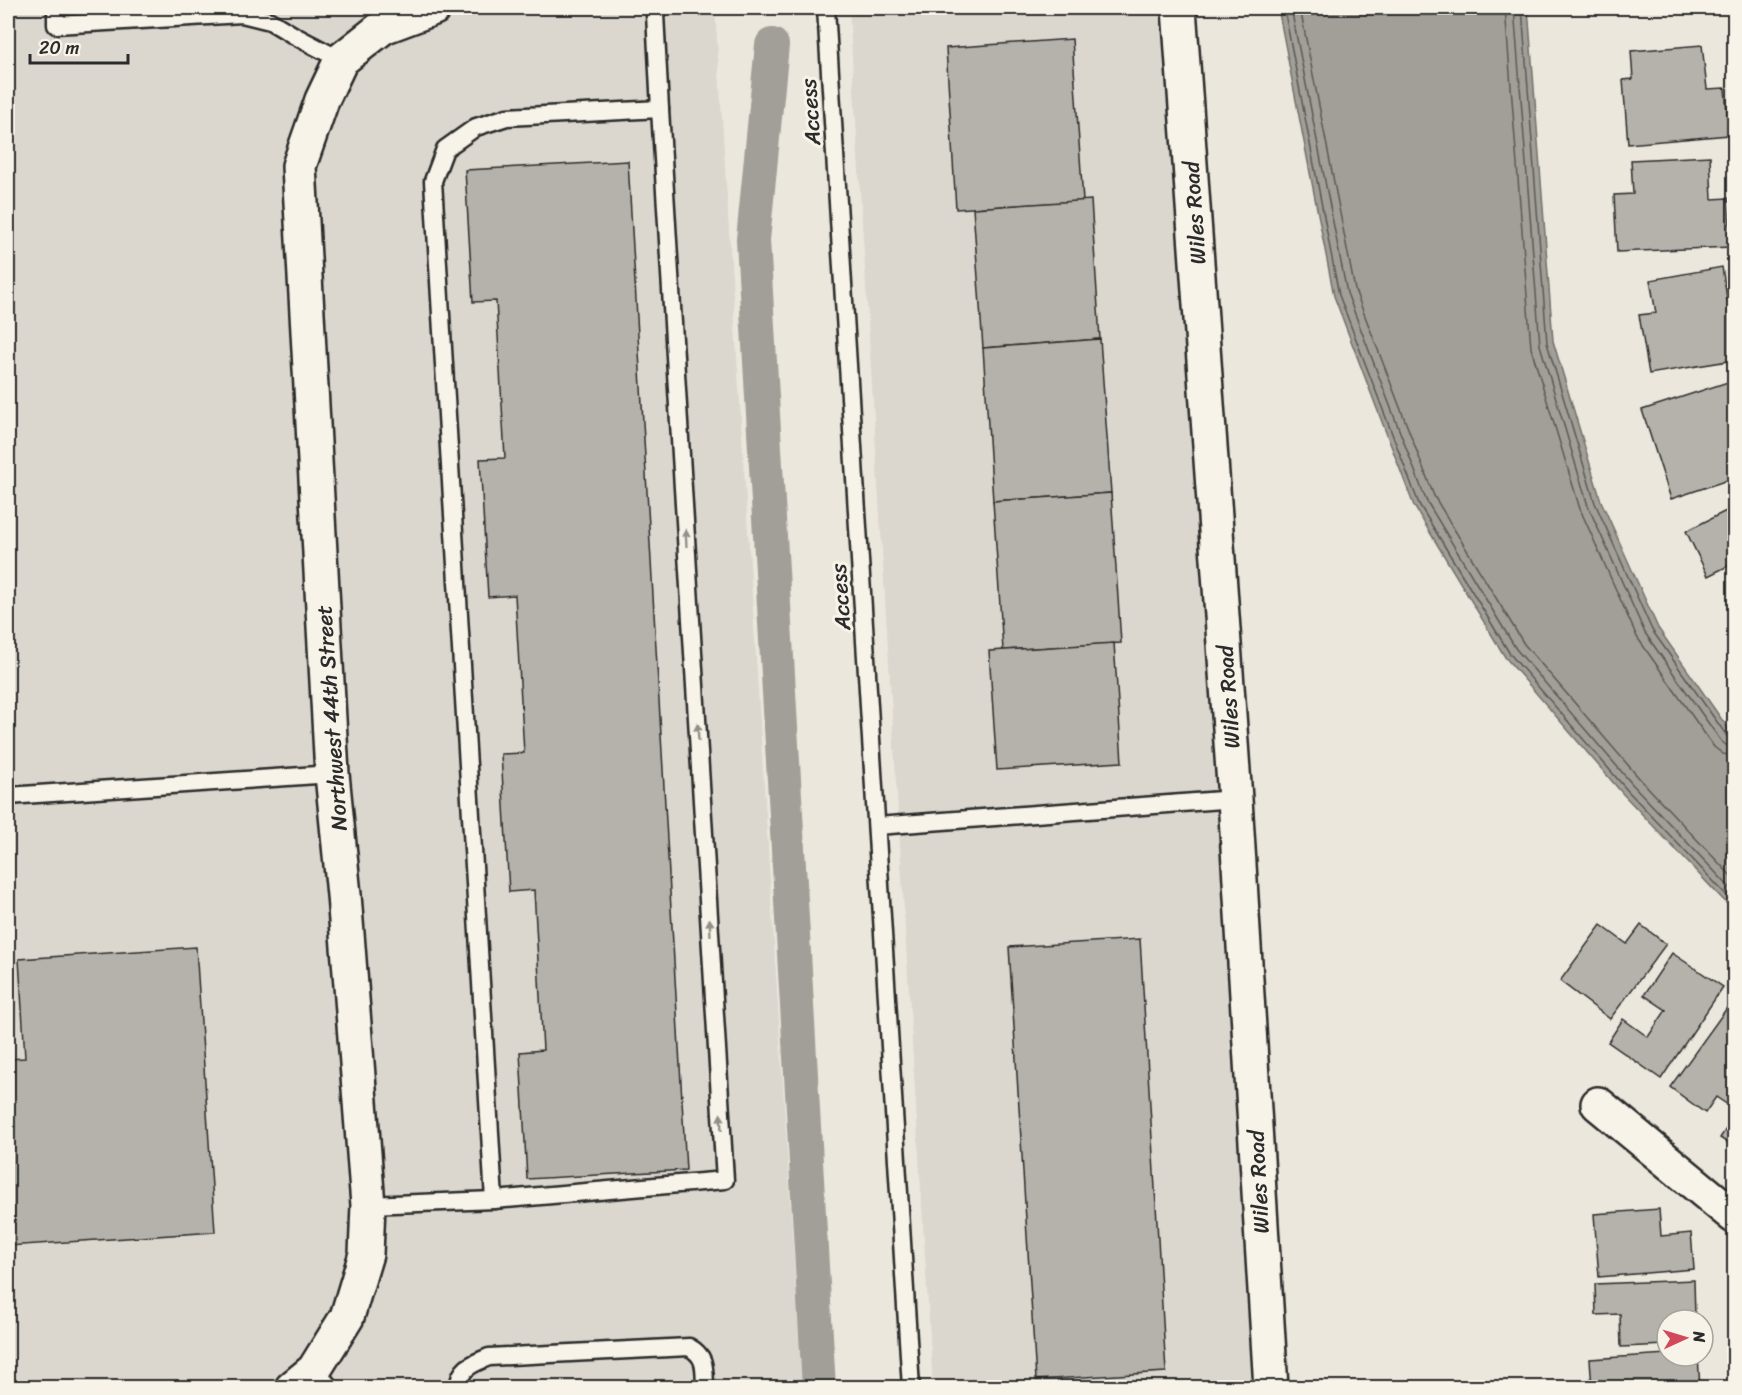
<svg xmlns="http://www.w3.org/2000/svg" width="1742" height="1395" viewBox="0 0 1742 1395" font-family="Sriracha,sans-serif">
<rect width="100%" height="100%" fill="#ebe7dd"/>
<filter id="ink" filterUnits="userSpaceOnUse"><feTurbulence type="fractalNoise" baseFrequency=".0167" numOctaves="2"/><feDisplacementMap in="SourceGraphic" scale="12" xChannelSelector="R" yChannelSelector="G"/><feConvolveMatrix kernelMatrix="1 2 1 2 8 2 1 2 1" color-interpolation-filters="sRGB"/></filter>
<g filter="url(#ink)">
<g fill="#dbd7ce">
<polygon points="8,8 715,8 802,1387 8,1387"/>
<polygon points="849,8 1166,8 1170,12 1252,1387 933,1387"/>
</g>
<polygon fill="#a29f98" stroke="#72716c" stroke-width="1.5" points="1278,8 1528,8 1553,341 1601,501 1658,628 1734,737 1734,911 1623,794 1505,657 1414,506 1334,296"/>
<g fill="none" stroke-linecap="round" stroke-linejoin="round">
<g stroke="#5b5957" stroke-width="1.5">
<polyline points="1284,8 1339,295 1419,504 1510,654 1627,790 1734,903"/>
<polyline points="1291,8 1347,293 1426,500 1516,649 1633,785 1734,892"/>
<polyline points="1300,8 1355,290 1434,496 1524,644 1640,779 1734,879"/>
<polyline points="1505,8 1531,348 1580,509 1637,637 1714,747 1723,754 1734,756"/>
<polyline points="1514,8 1540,345 1588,506 1645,633 1721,741 1727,746 1734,747"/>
<polyline points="1522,8 1547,343 1595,503 1652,630 1727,736 1734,739"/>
</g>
<polyline stroke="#a29f98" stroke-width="34" points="772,45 753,240 819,1388"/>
</g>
<g fill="#b5b2ab" stroke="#2b2b2b" stroke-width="1.5">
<polygon points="1072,39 1083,201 956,209 946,48"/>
<polygon points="1702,45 1707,89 1725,88 1729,135 1628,144 1623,80 1633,79 1631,51"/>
<polygon points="1710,156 1712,199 1728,198 1731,247 1617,252 1614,195 1633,194 1631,160"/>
<polygon points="628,161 686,1170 527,1179 520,1052 543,1050 534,890 509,892 501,754 524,753 515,595 488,597 480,459 505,458 496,301 473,302 465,170"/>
<polygon points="1091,200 1100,339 983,348 973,208"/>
<polygon points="1722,267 1729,310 1734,309 1734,360 1649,374 1639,315 1656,313 1650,280"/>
<polygon points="1100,339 1111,493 993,501 983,348"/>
<polygon points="1734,380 1734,478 1671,499 1642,410"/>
<polygon points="1111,493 1121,643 1003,650 993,501"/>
<polygon points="1734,507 1734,563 1708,576 1686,531"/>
<polygon points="1114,643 1122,762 997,770 989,651"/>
<polygon points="1601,925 1627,944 1641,925 1666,944 1610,1019 1560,981"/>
<polygon points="1140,939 1166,1372 1036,1380 1009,947"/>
<polygon points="196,947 215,1232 8,1246 8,1059 25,1058 19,959"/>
<polygon points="1672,953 1723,987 1661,1079 1608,1042 1623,1019 1648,1037 1666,1010 1644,995"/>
<polygon points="1732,1001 1734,1003 1734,1102 1731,1107 1716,1097 1705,1113 1670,1087"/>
<polygon points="1734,1117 1734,1147 1720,1138"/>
<polygon points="1659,1209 1661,1236 1691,1233 1694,1269 1599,1277 1594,1214"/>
<polygon points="1694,1280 1695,1318 1690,1320 1667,1320 1667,1345 1621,1347 1620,1314 1596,1315 1595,1284"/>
<polygon points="1667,1354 1667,1356 1698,1356 1700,1388 1592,1388 1590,1359"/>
</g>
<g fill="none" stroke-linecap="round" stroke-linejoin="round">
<defs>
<g id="lane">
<polyline points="56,8 56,25 242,14 270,21 295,36 341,60"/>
<polyline points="826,8 911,1388"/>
<polyline points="8,796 332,774"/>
<polyline points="877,826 1235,799"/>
<polyline points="494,1200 433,181 445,149 476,127 507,117 660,109"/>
<polyline points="368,1205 494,1200 725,1180 660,109 655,14 659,8"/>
<polyline points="314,1370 331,1388"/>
<path d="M459 1388C458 1368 474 1363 489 1357L689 1347C707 1357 704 1369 705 1388"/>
</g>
<g id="street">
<polyline points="1598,1104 1734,1216"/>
<polyline points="292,1388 314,1370 347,1317 366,1254 368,1205 344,895 332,774 299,166 322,100 341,60 383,27 434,8"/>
</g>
<polyline id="secondary" points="1179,8 1235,799 1271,1388"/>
</defs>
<use href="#lane" stroke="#2b2b2b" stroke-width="21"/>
<use href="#street" stroke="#2b2b2b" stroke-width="38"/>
<use href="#secondary" stroke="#2b2b2b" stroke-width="38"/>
<use href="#lane" stroke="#f7f3e8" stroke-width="16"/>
<use href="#street" stroke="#f7f3e8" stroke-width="33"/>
<use href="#secondary" stroke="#f7f3e8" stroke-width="33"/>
</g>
<defs><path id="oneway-solid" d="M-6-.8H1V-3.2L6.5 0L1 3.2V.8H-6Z" transform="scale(1.5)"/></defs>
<g fill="#918f8a">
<use href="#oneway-solid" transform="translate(686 538) rotate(-93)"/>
<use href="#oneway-solid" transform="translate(698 732) rotate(-93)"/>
<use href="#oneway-solid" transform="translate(710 927) rotate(-93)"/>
<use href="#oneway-solid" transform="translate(721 1122) rotate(-93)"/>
</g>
</g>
<g text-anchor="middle" stroke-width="6" stroke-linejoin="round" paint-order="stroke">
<g font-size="22" fill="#2b2b2b" stroke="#f7f3e8">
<text transform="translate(810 112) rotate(-94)" y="8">Access</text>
<text transform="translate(1194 213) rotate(-94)" y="8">Wiles Road</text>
<text transform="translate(840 597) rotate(-94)" y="8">Access</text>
<text transform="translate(1228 697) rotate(-94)" y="8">Wiles Road</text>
<text transform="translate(331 718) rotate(-94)" y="8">Northwest 44th Street</text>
<text transform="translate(1258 1182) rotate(-93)" y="8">Wiles Road</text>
</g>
</g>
<rect width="1742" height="1395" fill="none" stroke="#f7f3e8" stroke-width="30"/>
<rect x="15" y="15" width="1712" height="1365" fill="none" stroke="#2b2b2b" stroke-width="2" filter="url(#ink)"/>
<g transform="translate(1685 1338) rotate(86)"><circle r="28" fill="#f7f3e8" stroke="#a5a39c" stroke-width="1.5"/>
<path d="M0-4.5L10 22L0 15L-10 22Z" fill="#d1495b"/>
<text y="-9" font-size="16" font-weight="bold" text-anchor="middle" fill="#2b2b2b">N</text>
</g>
<path d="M30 54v9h98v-9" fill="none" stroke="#2b2b2b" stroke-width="3"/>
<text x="39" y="54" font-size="18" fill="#2b2b2b" stroke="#f7f3e8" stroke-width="4.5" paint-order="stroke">20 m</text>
</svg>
